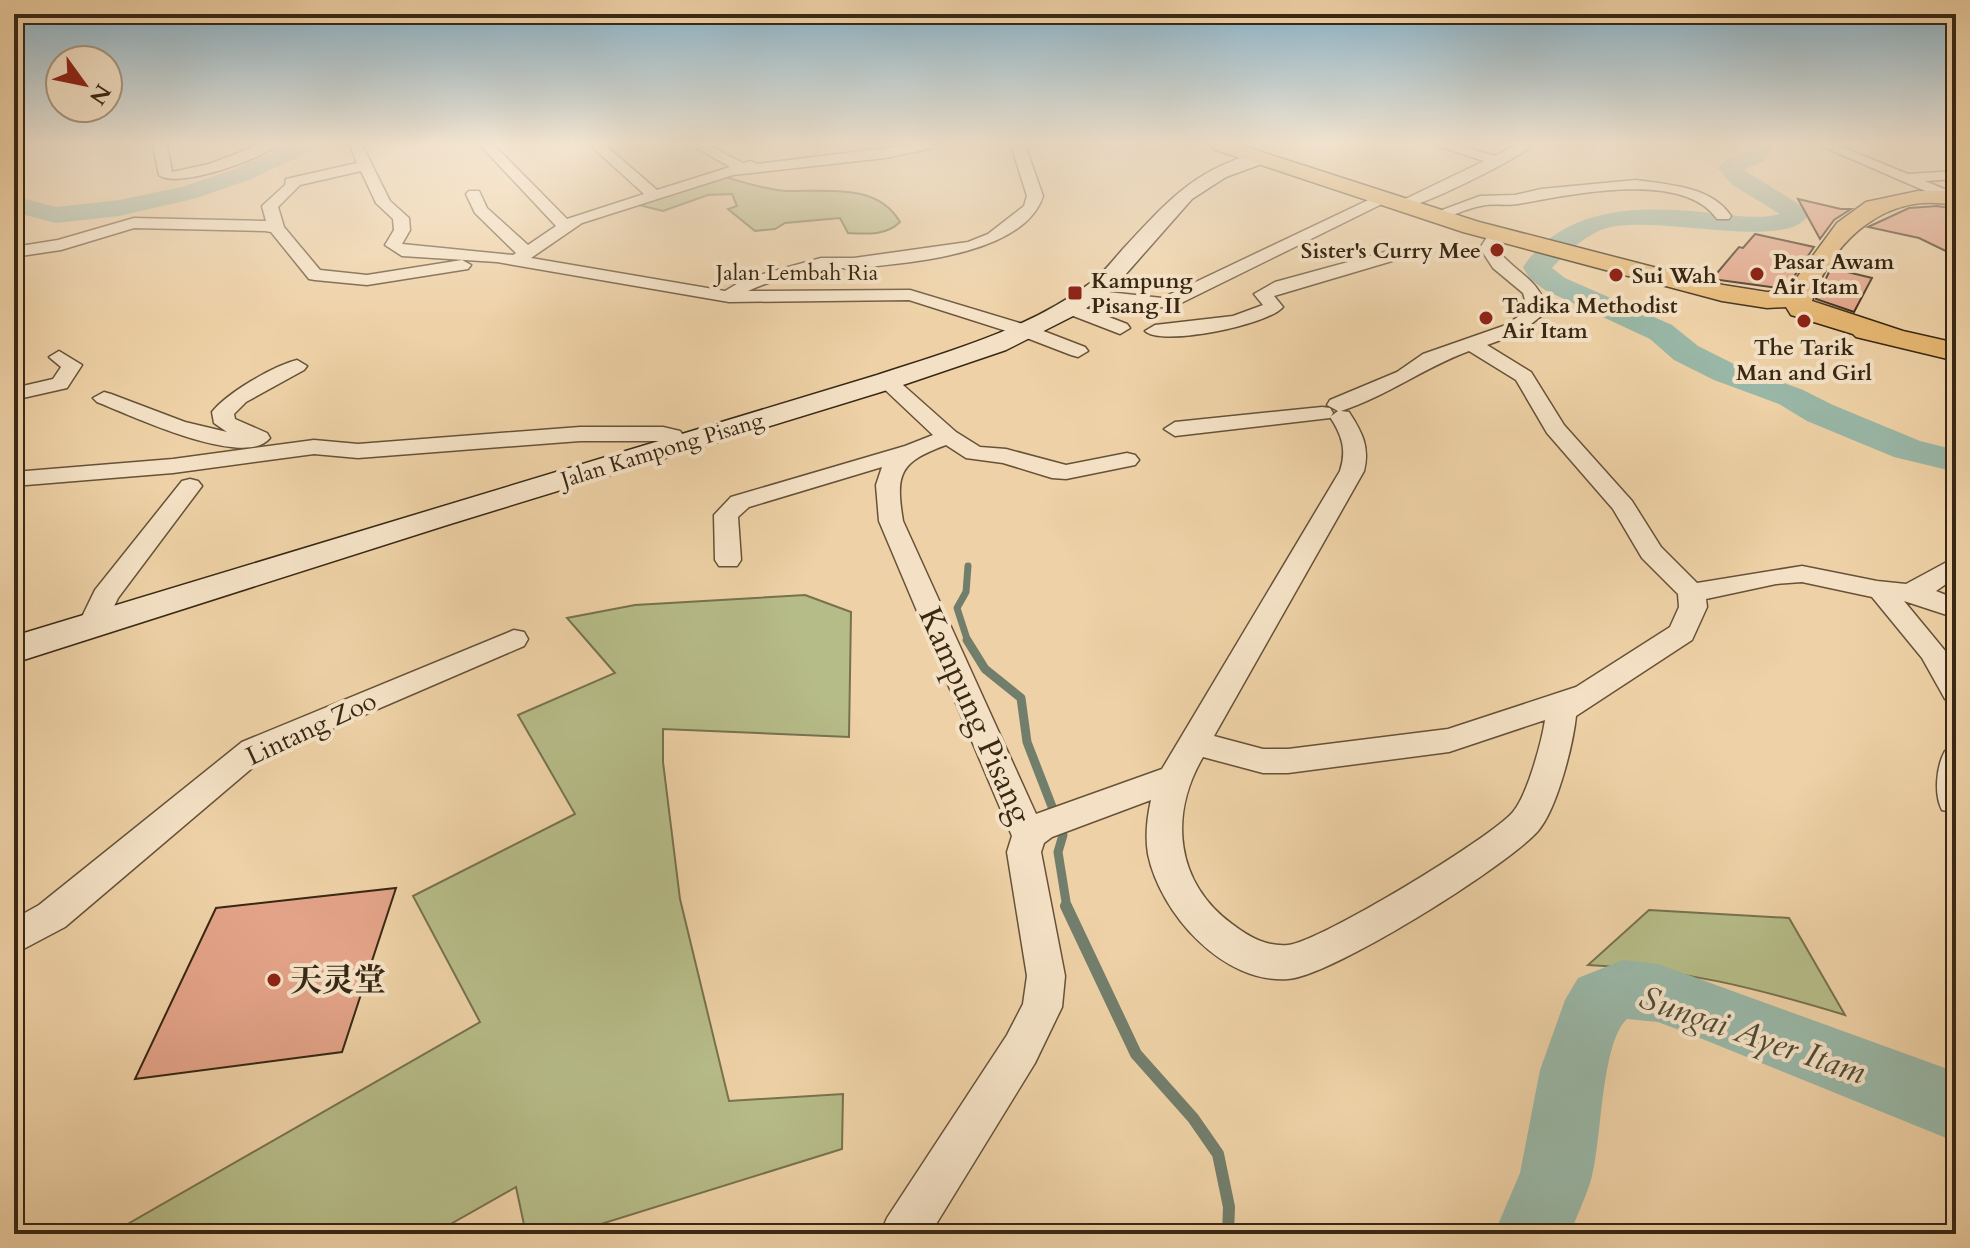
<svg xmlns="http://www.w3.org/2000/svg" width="1970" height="1248" viewBox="0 0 1970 1248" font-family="Cardo,'Noto Serif SC',serif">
<rect width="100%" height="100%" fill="#eed1a6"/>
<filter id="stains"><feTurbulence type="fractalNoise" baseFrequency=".0025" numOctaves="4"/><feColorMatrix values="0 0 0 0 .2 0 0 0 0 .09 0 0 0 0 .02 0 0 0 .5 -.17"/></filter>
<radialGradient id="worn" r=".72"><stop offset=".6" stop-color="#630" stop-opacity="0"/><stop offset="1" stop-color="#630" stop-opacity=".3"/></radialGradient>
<g fill="#b6bc88" stroke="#77724e" stroke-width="2">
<path d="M725 177C744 182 766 190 786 191 824 192 877 182 900 222 886 236 866 234 848 233L840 218 785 223 775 229 755 231 728 209 737 206 732 194 708 195 663 211 639 205Z"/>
<polygon points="805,595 851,612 849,737 663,729 663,762 680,899 729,1101 843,1094 842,1149 569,1234 526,1234 516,1187 433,1234 128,1234 126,1225 480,1022 413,896 575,814 518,715 615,673 567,618 635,605"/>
<path d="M1649 910 1789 918 1845 1015C1756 988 1682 969 1588 965Z"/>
</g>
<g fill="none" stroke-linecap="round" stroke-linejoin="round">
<polyline stroke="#727e6c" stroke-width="7" points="968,566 966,592 957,608 968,642"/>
<polyline stroke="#727e6c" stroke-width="9" points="967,640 985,669 1021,698 1027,742 1063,835 1058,852 1067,908"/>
<polyline stroke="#727e6c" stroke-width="12" points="1066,906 1136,1054 1193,1118 1218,1154 1229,1207 1228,1234"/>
<g fill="#99b7a7" fill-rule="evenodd">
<polygon points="288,145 317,145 314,150 251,179 197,198 119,216 56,223 14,212 14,196 56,207 119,200 182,187 235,169"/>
<path d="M1753 145H1775L1764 161 1744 170 1800 205 1808 216C1783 253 1648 211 1601 230 1583 238 1564 254 1552 268L1565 278 1672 325 1698 346 1738 366 1803 390 1833 405 1920 441 1956 450V472L1894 457 1807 421 1779 404 1714 380 1674 360 1650 339 1545 290 1530 279 1523 267C1566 204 1643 206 1711 213 1733 215 1758 220 1780 214L1731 184 1718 168C1727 156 1744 157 1753 145Z"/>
<path d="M1623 960 1658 964 1956 1072V1142L1700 1038 1658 1022 1627 1019C1601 1043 1602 1139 1592 1176 1587 1195 1577 1215 1570 1234H1494L1520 1173 1540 1070 1565 1000 1578 978Z"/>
</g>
</g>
<g fill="#e3a388" stroke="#382814" stroke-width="2">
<polygon points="1798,199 1841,209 1851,209 1834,220 1820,239"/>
<polygon points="1937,206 1956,209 1956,256 1919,238 1868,227 1909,208"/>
<polygon points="1755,234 1814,247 1791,281 1778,288 1712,279 1739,247 1743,248"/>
<polygon points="1831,268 1872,278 1854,312 1816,299"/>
<polygon points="396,888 342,1052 135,1079 216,908"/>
</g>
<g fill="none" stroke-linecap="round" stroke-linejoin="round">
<defs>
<g id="street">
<path d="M153 145H167L172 172 209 164 259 145H277C260 160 177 189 159 175Z"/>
<path d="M350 145H362L390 201 409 218 410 230 402 244 513 255 516 253 475 213 466 194 469 191H479L487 208 528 245 556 226 480 145H494L567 219 644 194 590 145H605L657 190 730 167 691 145H708L743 163 751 161 757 164 910 145H935L933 148 885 158 733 175 582 223 531 258 725 291 745 279 821 258H854L968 242 988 234 1024 206 1027 196 1011 145H1025L1043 196C1024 255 908 263 856 268 844 269 831 266 819 269 796 274 769 281 748 291L910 290 1033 327 1085 347 1088 351 1078 357 1071 355 1019 335 909 300 729 302 497 262 402 256 385 245 394 230 393 219 376 203 361 171 300 185 278 207 284 227 320 270 367 275 462 260 471 265 468 269 367 285 315 280 309 279 271 232 265 231 134 228 61 250 14 257V247L58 240 134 218 266 221 262 206 285 185 286 179 357 163Z"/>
<path d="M1435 145H1456L1495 156 1516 145H1533C1519 158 1415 211 1399 208V202L1484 161Z"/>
<polygon points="1819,145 1837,145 1908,174 1956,171 1956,179 1925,181 1954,193 1956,197 1944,199"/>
<path d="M1636 180C1669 185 1711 186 1731 216L1729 219H1717C1683 169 1568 195 1518 204 1506 206 1493 203 1481 206 1465 209 1450 217 1434 221L1426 216 1480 196 1515 195 1541 189Z"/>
<polygon points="1383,193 1391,198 1388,201 1171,308 1090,300 1081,295 1090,290 1162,298"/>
<path d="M1497 229 1505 234 1496 248C1512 271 1544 281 1546 312L1520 333 1487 345 1531 372 1564 425 1632 501 1661 547 1697 583 1802 566 1877 581 1906 584 1956 557V577L1936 591 1956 599V618L1904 601 1956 664V703L1945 699 1922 658 1872 597 1802 582 1776 584 1706 599 1707 607 1692 640 1576 716C1573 745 1557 809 1538 831 1507 866 1332 976 1288 979 1223 984 1160 913 1148 854 1145 836 1147 818 1151 800L1052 837 1044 843 1041 852 1065 976 1062 1007 1035 1063 930 1234H880L887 1218 1007 1035 1023 1004 1027 976 1007 852 1012 836 879 521 876 485 882 467 749 507 738 517 741 560 737 566H719L715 560 714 515 731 497 905 446 933 435 880 385 877 381 880 377H894L956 432 980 447 1006 449 1066 465 1127 453 1135 455 1139 460 1135 465 1066 479 1052 478 1003 463 966 458 946 445C900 462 895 473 903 521L1036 814 1162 769 1340 471C1347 450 1342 435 1330 417L1338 411 1327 405 1330 400 1397 372 1423 354 1506 325 1528 310 1523 293 1493 268 1480 248 1491 231ZM1469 351 1516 380 1547 433 1613 509 1642 558 1678 594 1679 607 1670 627 1576 687 1448 729 1288 749H1263L1214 736 1364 471C1370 447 1362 432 1349 412L1341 411C1387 396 1425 367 1469 351ZM1545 720C1542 741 1527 796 1513 812 1491 838 1320 942 1288 945 1267 947 1249 937 1232 924 1175 882 1169 815 1203 757L1263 773H1288L1449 752Z"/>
<path d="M1403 247 1409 248 1411 252 1409 256 1274 296 1283 307C1268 325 1161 347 1145 331L1155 325 1233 316 1263 305 1254 294 1275 282Z"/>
<polygon points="1070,302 1127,324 1130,328 1120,334 1063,312 1061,308"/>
<polygon points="59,351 82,365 67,388 14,400 14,388 53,379 61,367 49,357"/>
<path d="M297 360 307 366 304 370 246 402 234 414 235 419 267 433 270 438C245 470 128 414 97 402L93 398 104 392 111 394 185 422 227 432 214 423 212 412C227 393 273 366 297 360Z"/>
<polygon points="1322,407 1330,408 1333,413 1330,418 1175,436 1164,429 1175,422"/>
<path d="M580 427H663L680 431 690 444 687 449C674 452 672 448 663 441H580L358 458 314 454 173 473 14 486V472L173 459 314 440 358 444Z"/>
<polygon points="190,479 198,481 202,486 118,598 102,632 92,634 82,632 78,625 95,590 182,481"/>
<polygon points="514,630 524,632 528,639 524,646 264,758 65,927 14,954 14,919 39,905 242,742"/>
<path d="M1956 748V813L1942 810C1934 795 1936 767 1945 751Z"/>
</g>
<path id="secondary" d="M1260 152 1269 158 1267 162 1226 177 1192 199 1110 292 1079 313 1006 350 897 387 447 525 14 663V636L877 375C950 351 1027 330 1089 284 1102 275 1113 260 1123 249 1167 202 1194 169 1260 152Z"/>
<path id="primary" d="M1210 145H1240L1479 222 1723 285 1767 292 1779 291 1793 283 1837 223 1866 202 1918 191H1956V206C1890 189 1831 240 1812 301L1903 331 1956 343V361L1856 337 1853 334 1791 315 1786 307 1767 308 1722 301 1463 232 1213 149Z"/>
</defs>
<use href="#street" stroke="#665238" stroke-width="3"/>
<use href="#secondary" stroke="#382814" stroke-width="3"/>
<use href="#primary" stroke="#382814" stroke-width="3"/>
<use href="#street" fill="#f4e1c5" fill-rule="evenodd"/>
<use href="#secondary" fill="#f4e1c5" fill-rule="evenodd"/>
<use href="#primary" fill="#e7b873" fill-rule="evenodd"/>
</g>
<linearGradient id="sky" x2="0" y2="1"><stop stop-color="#88b5ce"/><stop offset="0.45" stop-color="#f7ead7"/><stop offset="1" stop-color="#f7ead7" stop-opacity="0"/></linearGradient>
<rect width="1970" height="319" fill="url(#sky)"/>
<g fill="#8f2418" stroke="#f4e1c5" stroke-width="3">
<circle cx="1497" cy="250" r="8"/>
<circle cx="1757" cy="274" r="8"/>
<circle cx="1616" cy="275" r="8"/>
<rect x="1067" y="285" width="16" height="16" rx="4"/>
<circle cx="1486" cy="318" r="8"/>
<circle cx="1804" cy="321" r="8"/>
<circle cx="274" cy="980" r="8"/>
</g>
<g text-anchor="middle" stroke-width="8" stroke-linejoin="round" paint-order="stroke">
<g font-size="22" font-weight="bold" fill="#382814" stroke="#f4e1c5" text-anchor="start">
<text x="1481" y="258" text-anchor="end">Sister's Curry Mee</text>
<text x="1773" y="269">Pasar Awam<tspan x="1773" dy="25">Air Itam</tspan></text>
<text x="1632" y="283">Sui Wah</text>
<text x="1091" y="288">Kampung<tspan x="1091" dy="25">Pisang II</tspan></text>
<text x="1502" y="313">Tadika Methodist<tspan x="1502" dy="25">Air Itam</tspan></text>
<text x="1804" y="355" text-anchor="middle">The Tarik<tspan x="1804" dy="25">Man and Girl</tspan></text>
</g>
<g font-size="22" fill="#382814" stroke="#f4e1c5">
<text x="797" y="280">Jalan Lembah Ria</text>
<text transform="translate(662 449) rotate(-17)" y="8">Jalan Kampong Pisang</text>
</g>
<g font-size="26" fill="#382814" stroke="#f4e1c5">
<text transform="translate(311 728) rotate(-25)" y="9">Lintang Zoo</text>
</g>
<g font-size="32" fill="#382814" stroke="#f4e1c5">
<text transform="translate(976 715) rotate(66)" y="11">Kampung Pisang</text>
</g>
<g font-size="32" font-weight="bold" fill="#382814" stroke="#f4e1c5" text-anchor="start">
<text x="290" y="991">天灵堂</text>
</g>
<g font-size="34" font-style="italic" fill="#504c39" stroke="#f4e1c5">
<text transform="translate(1753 1034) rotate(19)" y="12">Sungai Ayer Itam</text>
</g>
</g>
<rect width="1970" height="1248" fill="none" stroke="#eed1a6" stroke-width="48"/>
<rect x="16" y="16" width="1938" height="1216" fill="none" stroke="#382814" stroke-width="4"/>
<rect x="24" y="24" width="1922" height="1200" fill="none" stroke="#382814" stroke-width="2"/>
<g transform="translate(84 84) rotate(123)"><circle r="38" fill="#f4e1c5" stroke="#a9977e" stroke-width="2"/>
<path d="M0-6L14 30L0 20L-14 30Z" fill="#8f2418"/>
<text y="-12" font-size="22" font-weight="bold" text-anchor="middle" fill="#382814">N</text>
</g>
<rect width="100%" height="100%" filter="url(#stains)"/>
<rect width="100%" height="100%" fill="url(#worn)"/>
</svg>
